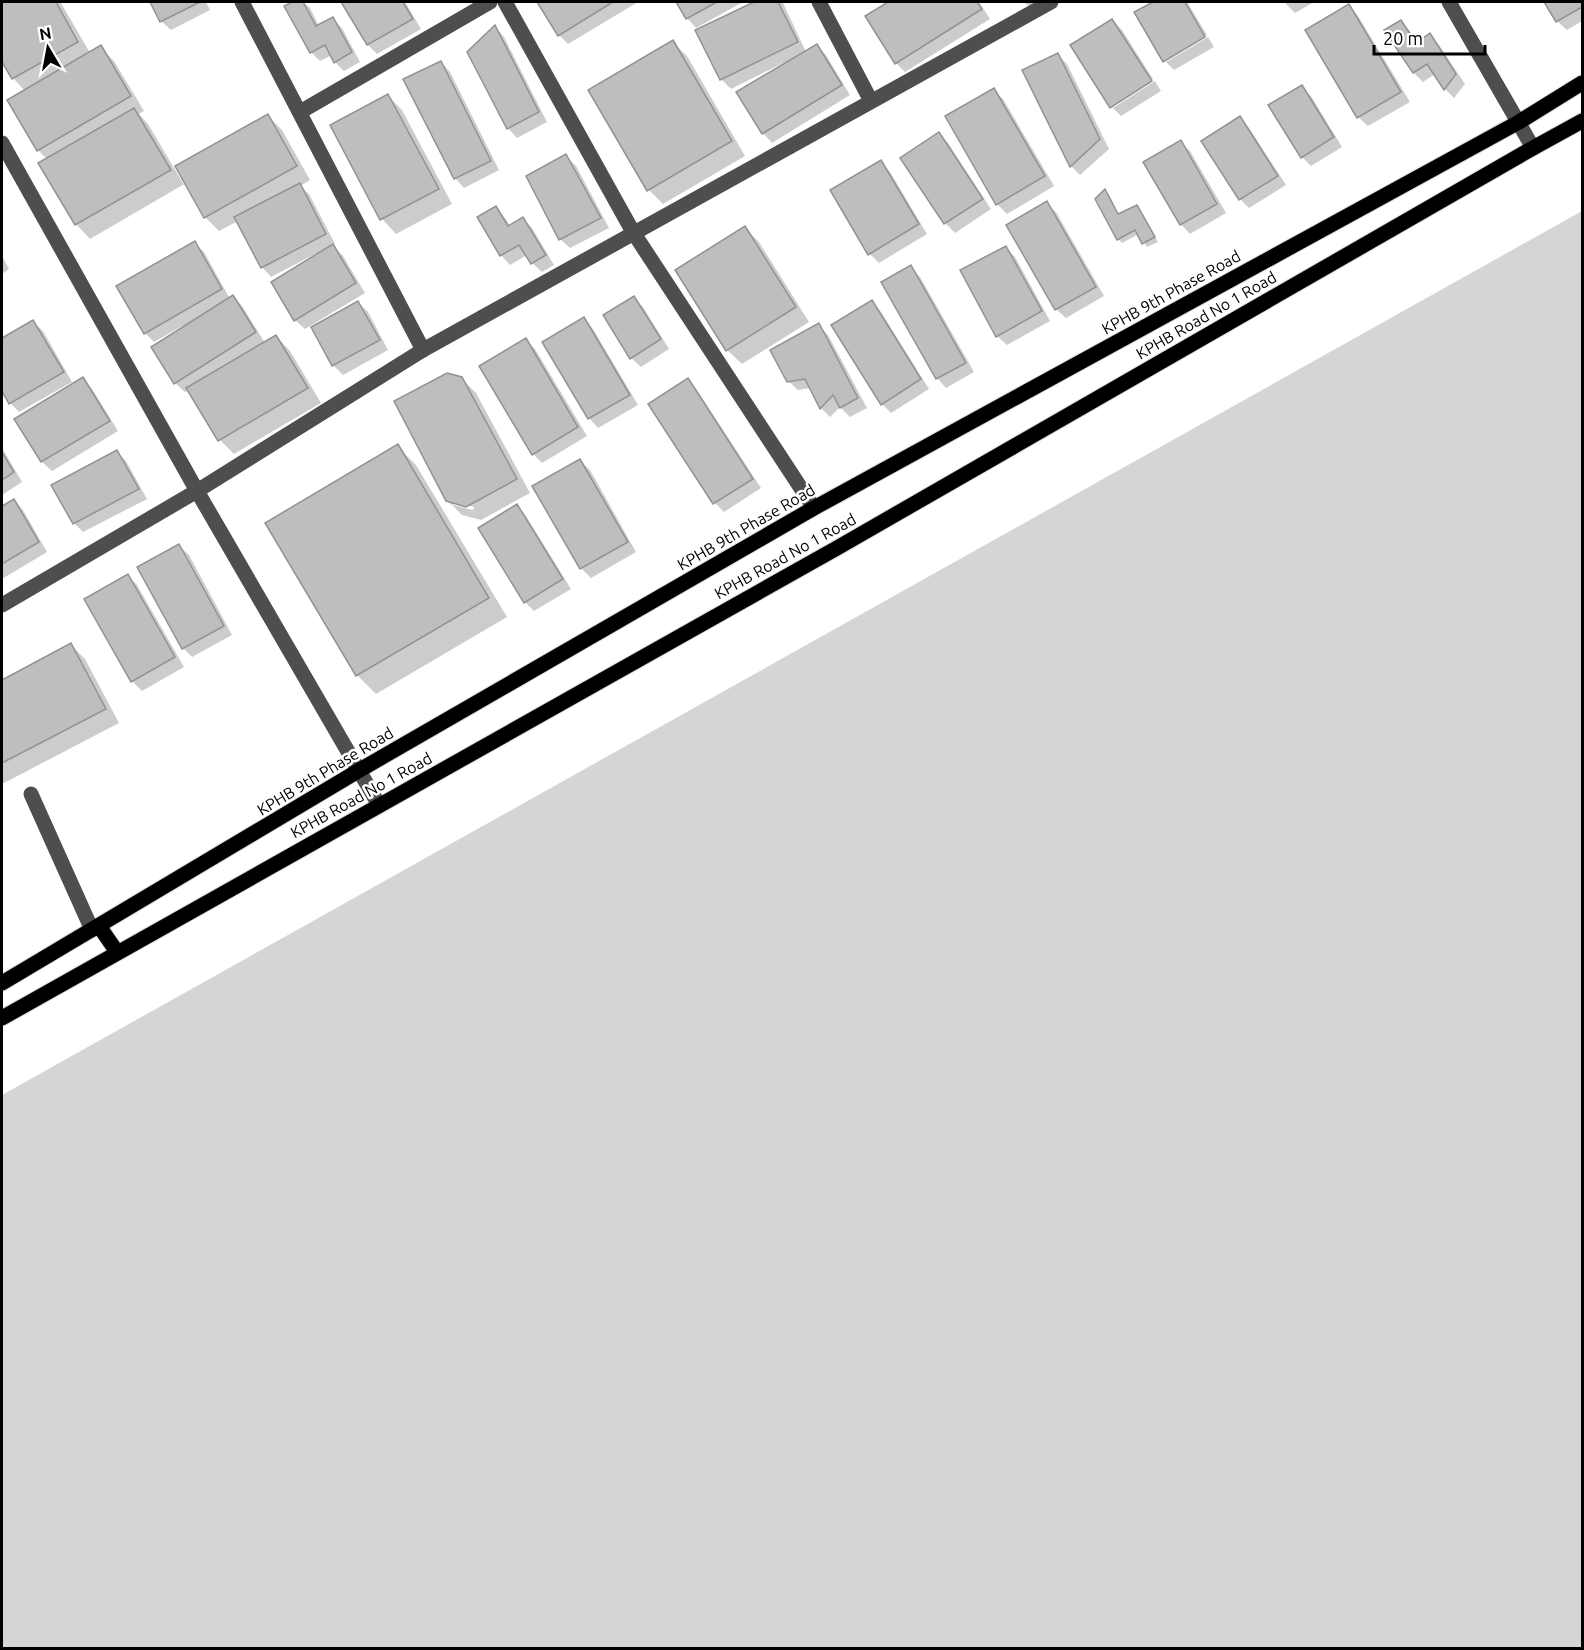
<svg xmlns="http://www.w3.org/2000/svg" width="1584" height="1650" viewBox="0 0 1584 1650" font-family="Ubuntu,sans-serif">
<rect width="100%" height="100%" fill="#fff"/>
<polygon fill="#d5d5d5" points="1582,211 1582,1648 2,1648 2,1095"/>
<g fill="#0003" fill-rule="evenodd">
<polygon points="2,2 61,3 90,53 100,47 114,61 144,111 139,114 148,124 184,185 268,116 282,130 310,180 300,186 309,194 335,244 332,245 343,256 365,293 305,329 295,320 319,255 317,253 271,277 262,267 238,221 219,231 205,217 186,183 90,239 76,224 48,160 38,150 25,91 13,78 2,59"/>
<polygon points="152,2 206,2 210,10 171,30 161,21"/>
<polygon points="295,2 303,2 310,8 319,26 333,19 342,28 360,62 344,71 335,62 332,55 320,61 311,52 286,6"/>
<polygon points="343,2 405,2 421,29 377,54 368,45"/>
<polygon points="539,2 638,2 568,44 559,35"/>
<polygon points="677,2 743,2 696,28 687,18"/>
<polygon points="757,2 781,2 783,3 806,52 817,46 826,55 850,95 772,143 763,133 739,93 786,64 785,62 731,89 721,79 697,31"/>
<polygon points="891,2 979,2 990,19 905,72 896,63 867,16"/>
<polygon points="1024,2 1040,2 1031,8"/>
<polygon points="1156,2 1187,2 1207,35 1165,59 1165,61 1136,13"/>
<polygon points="1284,2 1314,2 1295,13"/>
<polygon points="1546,2 1582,2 1582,21 1567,30 1557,21"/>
<polygon points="1349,6 1358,16 1410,102 1368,126 1358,117"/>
<polygon points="1112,20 1122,30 1153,79 1111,105"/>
<polygon points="1400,22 1410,31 1418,43 1430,35 1439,45 1465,84 1454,98 1445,89 1435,74 1423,82 1414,73"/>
<polygon points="495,27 504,37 547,122 517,138 508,128"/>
<polygon points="1208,37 1214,47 1174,70 1166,62"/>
<polygon points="672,42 687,56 745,156 663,204 649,190"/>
<polygon points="1057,54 1067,64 1109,149 1080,175 1071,166 1024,70"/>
<polygon points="441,62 450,72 499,170 464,188 455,178"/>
<polygon points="1155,81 1161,91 1121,116 1113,108"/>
<polygon points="1301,87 1311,96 1342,147 1311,166 1302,157"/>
<polygon points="993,90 1003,99 1054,186 1007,214 997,204 947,116"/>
<polygon points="388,96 402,110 452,204 396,234 382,219 332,125"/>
<polygon points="1240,118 1249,128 1286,185 1249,208 1240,199"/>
<polygon points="939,134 948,143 991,209 955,233 945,223 902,158"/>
<polygon points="1180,142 1190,151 1226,213 1190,234 1181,224"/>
<polygon points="566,156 576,166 609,228 570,248 560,239"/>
<polygon points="880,162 890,172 927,234 879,263 870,254"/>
<polygon points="1105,191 1109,195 1119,215 1137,206 1141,211 1158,242 1147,247 1139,234 1122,243 1118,239"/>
<polygon points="1046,203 1056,212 1104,296 1066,318 1056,309"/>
<polygon points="495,208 505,218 510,226 523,219 532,228 554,265 542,272 532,263 527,255 510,265 501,255"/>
<polygon points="745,228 759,242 809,322 742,364 727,350 677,270"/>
<polygon points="194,243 204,252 230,299 233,297 242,306 265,343 276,336 290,351 321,403 234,454 220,440 189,390 185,392 175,383 183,328 182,326 154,342 145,333"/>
<polygon points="1006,248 1015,257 1050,321 1007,345 997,336"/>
<polygon points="2,256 9,269 2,274"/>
<polygon points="910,267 920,277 974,372 946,388 937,378"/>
<polygon points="633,298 643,307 669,349 641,367 631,358"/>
<polygon points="872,302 881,312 929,389 891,413 882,404"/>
<polygon points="358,303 368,312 388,350 343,375 333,365"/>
<polygon points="584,319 593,329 638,405 598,428 589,418 544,343"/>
<polygon points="33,322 43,331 72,382 19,412 10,403 2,388 2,340"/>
<polygon points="818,325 828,335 867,408 850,417 840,407 830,417 821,408 811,388 798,390 788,381"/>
<polygon points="525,340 535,349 587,436 542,463 533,454"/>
<path d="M461 378 476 393 530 493 481 520 462 515 447 500ZM453 502 474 507 473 510 453 505Z"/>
<polygon points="83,379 92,389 118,431 52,471 42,462 16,419"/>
<polygon points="688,380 697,390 761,488 724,512 715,503"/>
<polygon points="397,446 416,465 507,617 376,694 357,675 267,523"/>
<polygon points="2,448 22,482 2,495"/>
<polygon points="117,452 126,461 147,499 83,532 74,523"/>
<polygon points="580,461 590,470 636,552 591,578 581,568"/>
<polygon points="14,500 23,510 47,552 2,579 2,507"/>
<polygon points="517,506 526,516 571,589 534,611 525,602"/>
<polygon points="179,546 189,555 232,635 192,657 183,648"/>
<polygon points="128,576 137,585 184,667 142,691 132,681"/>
<polygon points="71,645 85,659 119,723 2,784 2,681"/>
</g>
<g fill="#bebebe" stroke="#929292" stroke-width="1.5">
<polygon points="2,2 56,2 78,42 12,79 2,62"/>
<polygon points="150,2 200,2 160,22"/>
<polygon points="292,2 303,2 316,26 333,17 352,52 334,63 325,45 310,53 284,6"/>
<polygon points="341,2 403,2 413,19 367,45"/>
<polygon points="537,2 613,2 558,36"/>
<polygon points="676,2 717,2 686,19"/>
<polygon points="754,2 778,2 798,42 720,80 695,30"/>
<polygon points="888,2 977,2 982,9 895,64 865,16"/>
<polygon points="1153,2 1185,2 1205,37 1163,62 1134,12"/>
<polygon points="1544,2 1582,2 1582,7 1556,22"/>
<polygon points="1349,4 1401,92 1357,118 1305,30"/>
<polygon points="1112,19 1152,81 1110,108 1070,45"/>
<polygon points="1401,20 1416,43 1430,33 1456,74 1444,90 1427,64 1413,73 1384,30"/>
<polygon points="495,25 539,112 507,129 467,52"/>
<polygon points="673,40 732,141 647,191 588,90"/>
<polygon points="817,44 842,85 762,134 736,92"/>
<polygon points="101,45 131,96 37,151 7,100"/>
<polygon points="1058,53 1100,139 1070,167 1022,70"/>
<polygon points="441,61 491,161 454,179 403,79"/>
<polygon points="1302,85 1334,137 1301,158 1268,105"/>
<polygon points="994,88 1045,176 996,205 945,116"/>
<polygon points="388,94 439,189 380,220 330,125"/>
<polygon points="134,108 171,170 75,225 38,163"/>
<polygon points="268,114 297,166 204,218 175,166"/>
<polygon points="1240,116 1278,176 1239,200 1201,141"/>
<polygon points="939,132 983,199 944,224 900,158"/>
<polygon points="1181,140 1217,204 1180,225 1143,162"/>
<polygon points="566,154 601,218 559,240 526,176"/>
<polygon points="881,160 919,224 868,255 830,190"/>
<polygon points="300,183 326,234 261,268 234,217"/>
<polygon points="1105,189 1118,214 1137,205 1155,237 1142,244 1135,230 1117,240 1095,199"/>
<polygon points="1047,201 1096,287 1055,310 1006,225"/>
<polygon points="496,206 508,226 523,217 546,255 531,264 519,245 500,256 477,217"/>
<polygon points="745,226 796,307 726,351 675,270"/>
<polygon points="195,241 222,289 144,334 116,286"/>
<polygon points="333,244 356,283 294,321 271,282"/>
<polygon points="1006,246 1042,311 996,337 960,270"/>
<polygon points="911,265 966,363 936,379 881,282"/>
<polygon points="233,295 256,332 174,384 151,347"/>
<polygon points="634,296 661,339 630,359 603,315"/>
<polygon points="872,300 921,379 881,405 831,325"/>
<polygon points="358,301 380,340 332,366 311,327"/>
<polygon points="584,317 630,395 588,419 542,342"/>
<polygon points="33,320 64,372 9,404 2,391 2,338"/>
<polygon points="819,323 858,398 840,408 833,395 820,409 805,379 787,382 770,350"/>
<polygon points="276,335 308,388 218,441 186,388"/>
<polygon points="526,338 578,427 532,455 479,366"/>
<polygon points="447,373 462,377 517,479 466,507 446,501 394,401"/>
<polygon points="83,377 110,421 41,462 14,419"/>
<polygon points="688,378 753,479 713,504 648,404"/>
<polygon points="398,444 489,598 356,676 265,523"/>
<polygon points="117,450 139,489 73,524 51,485"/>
<polygon points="2,452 14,472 2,480"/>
<polygon points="580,459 628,542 580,569 532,486"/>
<polygon points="14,499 39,542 2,564 2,506"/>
<polygon points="517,504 563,579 524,603 478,528"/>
<polygon points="179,544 224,626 182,649 137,567"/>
<polygon points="128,574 175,657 131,682 84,599"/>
<polygon points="71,643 106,709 2,763 2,680"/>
</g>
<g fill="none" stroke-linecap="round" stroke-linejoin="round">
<defs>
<g id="major">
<polyline points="99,926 117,952"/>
<polyline points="2,983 358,771 814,508 1519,122 1582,83"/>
<polyline points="2,1018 837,548 1533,148 1582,121"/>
</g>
</defs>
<use href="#major" stroke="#dbdbdb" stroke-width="17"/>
<g stroke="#4e4e4e" stroke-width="15">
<polyline points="242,2 423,350"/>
<polyline points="505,2 633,232 814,508"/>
<polyline points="819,2 871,101"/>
<polyline points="1449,2 1533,148"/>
<polyline points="300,112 490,2"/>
<polyline points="2,143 197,491 379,805"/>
<polyline points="2,605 197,491 423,350 1051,2"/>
<polyline points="31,794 92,930"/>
</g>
<use href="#major" stroke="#000" stroke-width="15"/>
</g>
<g text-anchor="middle" stroke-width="5" stroke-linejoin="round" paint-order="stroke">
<g font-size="16" fill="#000" stroke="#fff">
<text transform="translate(1171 292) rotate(-29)" y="6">KPHB 9th Phase Road</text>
<text transform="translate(1206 315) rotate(-30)" y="6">KPHB Road No 1 Road</text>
<text transform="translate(746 527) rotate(-30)" y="6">KPHB 9th Phase Road</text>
<text transform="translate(785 556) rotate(-29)" y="6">KPHB Road No 1 Road</text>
<text transform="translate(325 771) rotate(-31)" y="6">KPHB 9th Phase Road</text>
<text transform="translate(361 795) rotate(-29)" y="6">KPHB Road No 1 Road</text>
</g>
</g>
<rect width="1584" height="1650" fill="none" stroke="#000000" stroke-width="6"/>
<g transform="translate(48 48) rotate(350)" stroke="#ffffff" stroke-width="4.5" paint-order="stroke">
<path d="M0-4.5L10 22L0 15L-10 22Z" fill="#000000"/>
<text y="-9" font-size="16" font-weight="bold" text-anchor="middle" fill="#000000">N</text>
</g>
<path d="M1374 45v9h111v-9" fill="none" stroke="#000000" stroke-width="3"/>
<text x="1383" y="45" font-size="18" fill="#000000" stroke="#ffffff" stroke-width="4.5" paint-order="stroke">20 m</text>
</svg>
